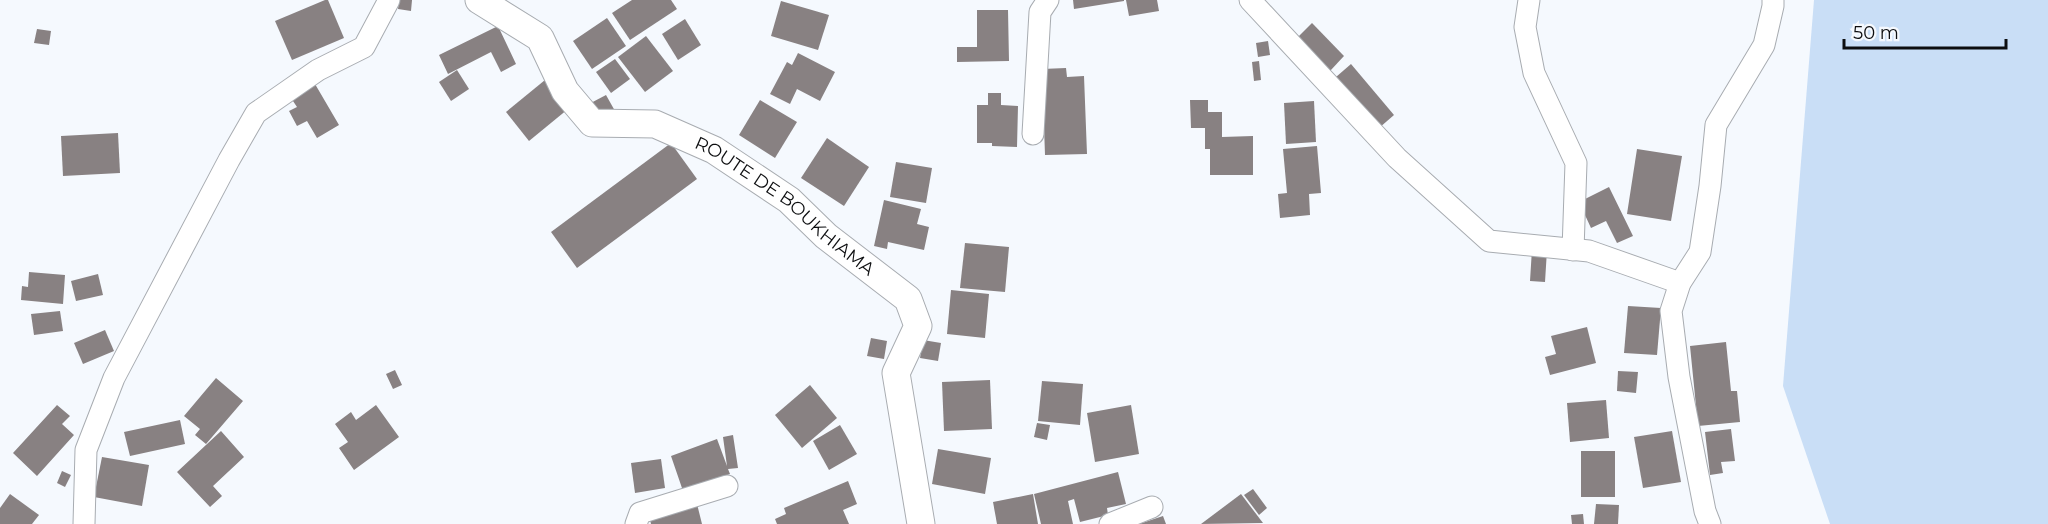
<svg xmlns="http://www.w3.org/2000/svg" width="2048" height="524" viewBox="0 0 2048 524" font-family="Montserrat,sans-serif">
<rect width="100%" height="100%" fill="#f5f9fe"/>
<polygon fill="#c9def6" points="1814,0 2048,0 2048,524 1830,524 1783,386"/>
<g fill="#888182">
<polygon points="325,0 328,0 344,38 292,60 275,21"/>
<polygon points="399,0 412,0 411,11 398,9"/>
<polygon points="632,0 671,0 677,9 630,40 612,13"/>
<polygon points="1073,0 1124,0 1124,1 1074,9"/>
<polygon points="1126,0 1157,0 1159,11 1129,16"/>
<polygon points="781,1 829,15 818,50 771,36"/>
<polygon points="977,10 1008,10 1009,61 957,62 957,47 977,47"/>
<polygon points="607,18 626,46 592,69 573,41"/>
<polygon points="685,19 701,45 678,60 662,34"/>
<polygon points="1312,23 1344,56 1330,71 1297,38"/>
<polygon points="498,26 516,64 501,72 491,52 448,74 439,55"/>
<polygon points="37,29 51,31 49,45 34,43"/>
<polygon points="646,36 673,71 645,92 618,57"/>
<polygon points="1268,41 1270,55 1258,57 1256,43"/>
<polygon points="798,53 835,72 820,101 797,89 790,104 770,94 787,62 792,65"/>
<polygon points="615,59 630,79 611,93 596,72"/>
<polygon points="1259,61 1261,80 1254,81 1252,62"/>
<polygon points="1351,64 1394,115 1379,128 1336,77"/>
<polygon points="1066,68 1067,77 1084,76 1087,154 1045,155 1042,69"/>
<polygon points="457,70 469,89 451,101 439,82"/>
<polygon points="545,80 568,109 529,141 506,112"/>
<polygon points="315,84 339,125 317,138 307,121 297,126 289,111 297,107 291,98"/>
<polygon points="988,93 1001,93 1001,105 1018,106 1017,147 992,146 992,143 977,143 977,105 988,105"/>
<polygon points="606,95 615,111 595,121 587,105"/>
<polygon points="760,100 797,122 775,158 739,135"/>
<polygon points="1190,100 1208,100 1208,112 1222,112 1222,137 1253,136 1253,175 1210,175 1210,149 1205,149 1205,128 1191,128"/>
<polygon points="1314,101 1316,142 1286,144 1284,103"/>
<polygon points="118,133 120,173 63,176 61,136"/>
<polygon points="827,138 869,167 844,206 801,178"/>
<polygon points="671,143 697,179 577,268 551,232"/>
<polygon points="1317,146 1321,193 1309,194 1310,215 1280,218 1278,194 1287,193 1283,149"/>
<polygon points="1637,149 1682,156 1671,221 1627,214"/>
<polygon points="896,162 932,168 926,203 890,197"/>
<polygon points="1609,187 1633,236 1617,243 1606,221 1591,228 1579,202"/>
<polygon points="884,200 921,209 917,224 929,227 924,250 888,242 887,249 874,246"/>
<polygon points="965,243 1009,247 1005,292 960,288"/>
<polygon points="1532,249 1547,250 1545,282 1530,281"/>
<polygon points="29,272 65,275 63,304 21,300 22,286 28,287"/>
<polygon points="98,274 103,295 76,301 71,281"/>
<polygon points="951,290 989,294 985,338 947,334"/>
<polygon points="1628,306 1661,308 1657,355 1624,353"/>
<polygon points="60,311 63,331 34,335 31,314"/>
<polygon points="1587,327 1596,363 1550,375 1545,357 1556,354 1551,336"/>
<polygon points="105,330 114,351 83,364 74,343"/>
<polygon points="871,338 887,341 884,359 867,356"/>
<polygon points="923,340 941,343 938,361 920,358"/>
<polygon points="1726,342 1731,391 1737,391 1740,422 1698,426 1690,346"/>
<polygon points="395,370 402,385 393,389 386,374"/>
<polygon points="1618,371 1638,372 1636,393 1617,391"/>
<polygon points="216,378 243,401 206,444 195,435 200,429 184,416"/>
<polygon points="990,380 992,429 944,431 942,382"/>
<polygon points="1042,381 1083,384 1080,425 1038,421"/>
<polygon points="810,385 837,418 802,448 775,415"/>
<polygon points="1606,400 1609,438 1570,442 1567,403"/>
<polygon points="57,405 70,416 62,424 74,435 37,476 13,453"/>
<polygon points="376,405 399,437 354,470 339,448 348,442 335,424 351,412 356,420"/>
<polygon points="1131,405 1139,454 1095,462 1087,413"/>
<polygon points="180,420 185,444 130,456 124,432"/>
<polygon points="1037,423 1050,425 1047,440 1034,437"/>
<polygon points="840,425 857,454 829,470 813,441"/>
<polygon points="1731,429 1735,461 1721,462 1723,473 1710,475 1705,432"/>
<polygon points="221,431 244,457 213,486 222,496 210,507 177,472"/>
<polygon points="1672,431 1681,482 1643,488 1634,437"/>
<polygon points="733,435 738,468 728,469 730,474 683,491 671,456 717,439 727,466 723,437"/>
<polygon points="938,449 991,458 985,494 932,484"/>
<rect x="1581" y="451" width="34" height="46"/>
<polygon points="102,457 149,465 142,506 94,497"/>
<polygon points="661,459 665,488 635,493 631,463"/>
<polygon points="62,471 71,475 65,487 57,483"/>
<polygon points="1118,472 1126,504 1107,508 1108,515 1080,522 1074,499 1068,501 1073,524 1041,524 1034,494"/>
<polygon points="848,481 857,504 843,510 849,524 777,524 775,519 786,514 784,508"/>
<polygon points="1253,489 1267,508 1259,515 1244,495"/>
<polygon points="10,494 39,515 32,524 0,524 0,508"/>
<polygon points="1033,494 1038,524 997,524 993,502"/>
<polygon points="1241,494 1263,523 1201,524"/>
<polygon points="697,504 702,524 651,524 649,515"/>
<polygon points="1596,504 1619,505 1618,524 1594,524"/>
<polygon points="1583,514 1584,524 1572,524 1571,515"/>
<polygon points="1163,516 1166,524 1139,524"/>
</g>
<g fill="none" stroke-linecap="round" stroke-linejoin="round">
<defs>
<g id="minor">
<polyline points="1250,0 1397,158 1489,241 1589,251 1680,283"/>
<polyline points="1529,0 1525,27 1534,73 1576,163 1573,250"/>
<polyline points="1033,134 1040,12 1048,0"/>
<polyline points="84,524 86,450 114,378 229,160 256,113 318,70 364,47 389,0"/>
<polyline points="636,524 640,513 727,486"/>
<polyline points="1110,524 1152,507"/>
<polyline points="1710,524 1705,511 1679,377 1671,311 1680,283 1700,252 1710,186 1716,125 1764,45 1773,6 1773,0"/>
</g>
<g id="tertiary">
<path id="s1" d="M479 0 540 38 565 91 592 123 655 124 714 150 789 200 826 236 908 299 918 326 896 373 921 524"/>
</g>
</defs>
<use href="#minor" stroke="#a8acb1" stroke-width="23"/>
<use href="#tertiary" stroke="#a8acb1" stroke-width="29"/>
<use href="#minor" stroke="#fff" stroke-width="21"/>
<use href="#tertiary" stroke="#fff" stroke-width="27"/>
</g>
<g text-anchor="middle" stroke-width="5" stroke-linejoin="round" paint-order="stroke">
<g font-size="18" fill="#0d0e10" stroke="#f5f9fe">
<text dy="6" stroke="none"><textPath href="#s1" startOffset="390">ROUTE DE BOUKHIAMA</textPath></text>
</g>
</g>
<path d="M1844 39v9h162v-9" fill="none" stroke="#0d0e10" stroke-width="3"/>
<text x="1853" y="39" font-size="18" fill="#0d0e10" stroke="#f5f9fe" stroke-width="4.5" paint-order="stroke">50 m</text>
</svg>
